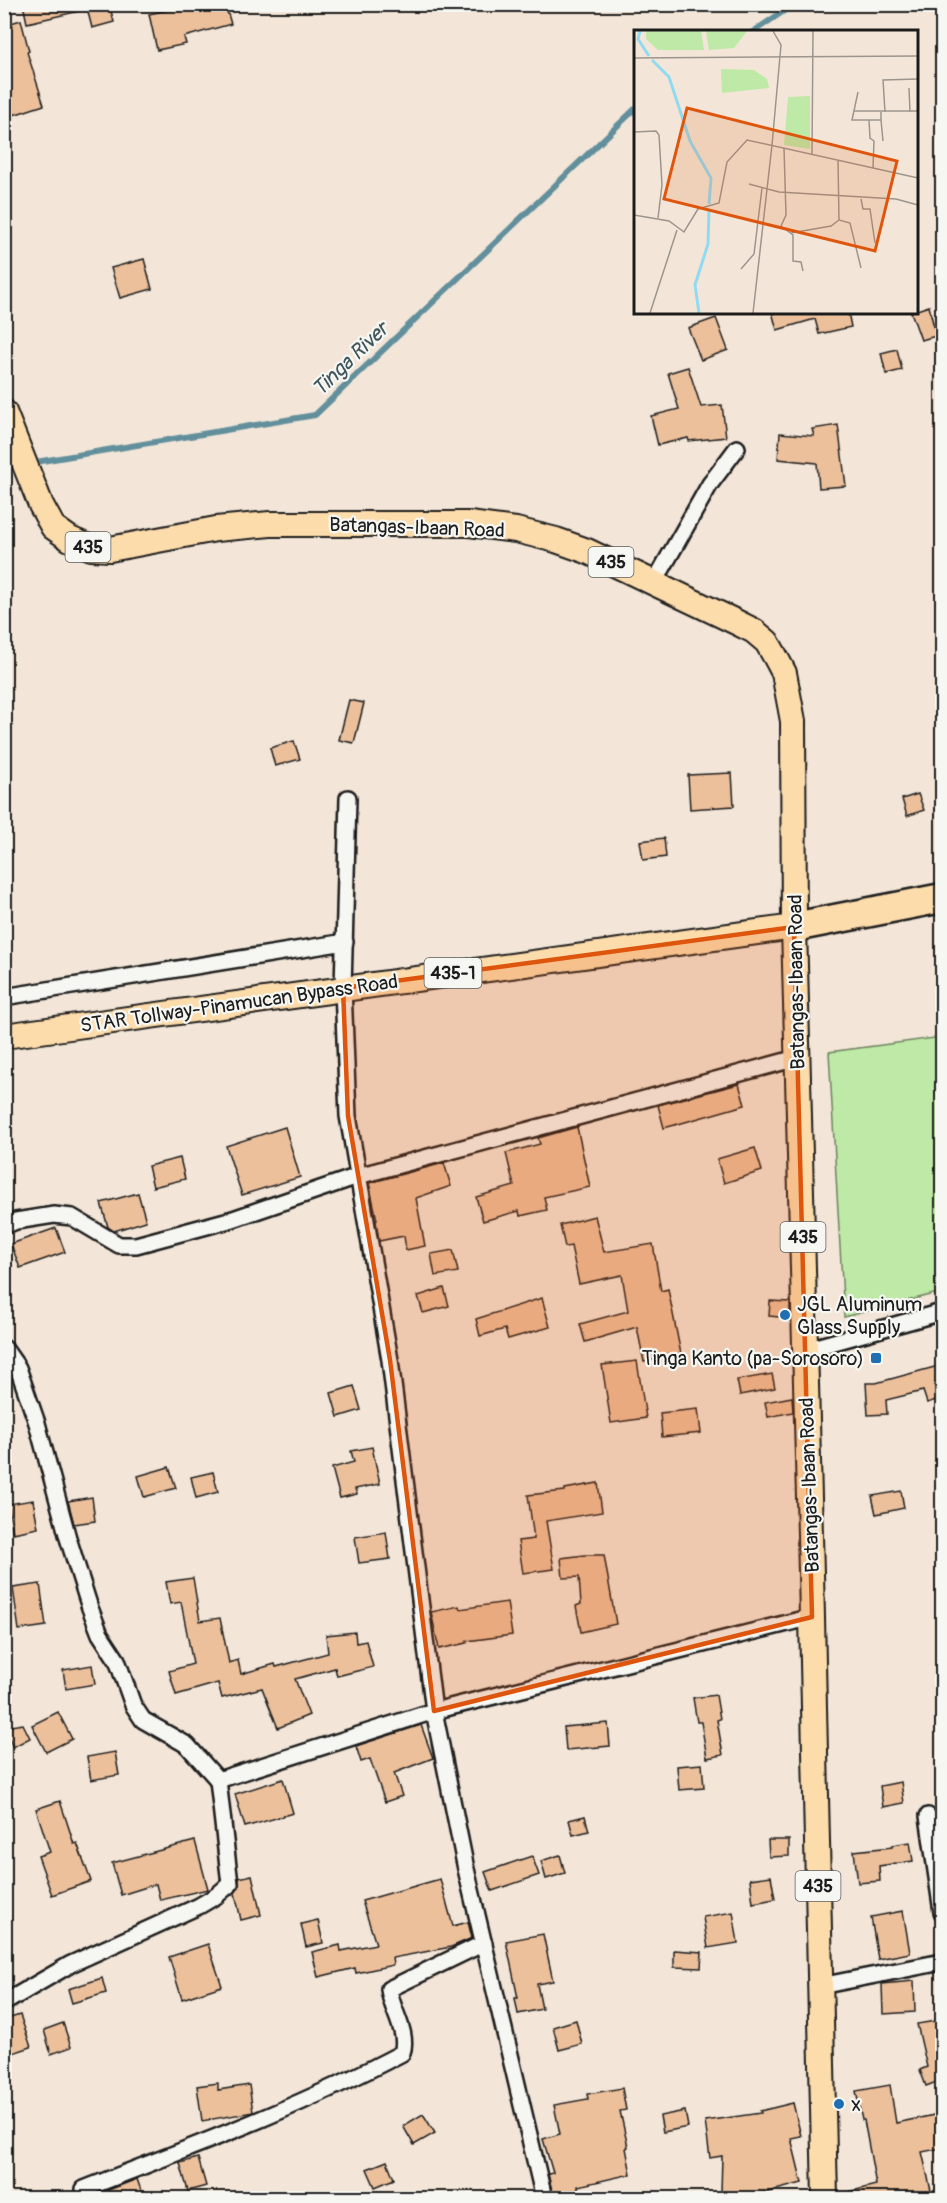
<svg xmlns="http://www.w3.org/2000/svg" width="947" height="2203" viewBox="0 0 947 2203" font-family="Pangolin,sans-serif">
<rect width="100%" height="100%" fill="#f3e6d8"/>
<filter id="ink" filterUnits="userSpaceOnUse"><feTurbulence type="fractalNoise" baseFrequency=".0167" numOctaves="2"/><feDisplacementMap in="SourceGraphic" scale="12" xChannelSelector="R" yChannelSelector="G"/><feConvolveMatrix kernelMatrix="1 2 1 2 8 2 1 2 1" color-interpolation-filters="sRGB"/></filter>
<g filter="url(#ink)">
<polygon fill="#bee9a6" stroke="#6d8261" stroke-width="1.5" points="942,1037 942,1292 844,1317 829,1052"/>
<g fill="none" stroke-linecap="round" stroke-linejoin="round">
<g stroke="#628f9c" stroke-width="6">
<polyline points="753,32 794,4"/>
<polyline points="30,463 315,415 635,109"/>
<polyline points="4,468 20,465"/>
</g>
</g>
<g fill="#edc09c" stroke="#1c1c1c" stroke-width="1.5">
<polygon points="23,4 79,4 80,11 27,23"/>
<polygon points="101,4 109,4 114,22 92,28 87,8"/>
<polygon points="195,4 225,4 231,24 184,37 186,44 157,50 149,14"/>
<polygon points="21,20 29,51 27,52 44,105 10,116 4,98 4,25"/>
<polygon points="144,259 152,289 120,298 111,268"/>
<polygon points="929,306 936,336 921,340 911,312"/>
<polygon points="772,312 848,312 851,327 819,334 815,319 777,330"/>
<polygon points="716,318 728,350 701,360 688,328"/>
<polygon points="897,349 902,370 886,374 881,353"/>
<polygon points="688,367 701,407 722,405 726,437 689,441 688,438 658,445 651,416 679,409 668,373"/>
<polygon points="838,425 846,486 819,488 817,463 778,459 780,433 814,436 812,429"/>
<polygon points="349,700 364,703 354,743 339,740"/>
<polygon points="294,741 300,759 275,766 270,748"/>
<polygon points="732,773 734,806 690,809 688,775"/>
<polygon points="918,794 924,810 907,816 902,799"/>
<polygon points="664,838 666,857 643,860 640,841"/>
<polygon points="739,1084 745,1105 664,1128 658,1105"/>
<polygon points="285,1127 300,1177 242,1195 226,1146"/>
<polygon points="577,1127 590,1187 544,1197 547,1210 520,1216 519,1211 483,1221 476,1197 514,1186 506,1153 540,1144 538,1138"/>
<polygon points="755,1148 762,1171 724,1183 717,1159"/>
<polygon points="180,1158 185,1179 153,1187 148,1166"/>
<polygon points="444,1163 451,1186 416,1198 425,1246 406,1250 404,1236 379,1241 376,1221 377,1220 369,1183"/>
<polygon points="138,1193 146,1221 114,1231 108,1227 101,1203"/>
<polygon points="595,1216 604,1252 653,1244 661,1291 668,1289 681,1354 644,1362 637,1327 585,1342 580,1324 628,1311 622,1275 579,1284 571,1246 565,1247 560,1225"/>
<polygon points="56,1228 65,1252 20,1268 11,1244"/>
<polygon points="453,1250 458,1272 435,1276 431,1254"/>
<polygon points="444,1288 449,1306 423,1313 418,1296"/>
<polygon points="542,1298 550,1327 508,1339 505,1329 480,1336 476,1319"/>
<polygon points="770,1301 790,1302 790,1318 769,1316"/>
<polygon points="637,1361 646,1418 611,1423 602,1365"/>
<polygon points="942,1365 942,1398 927,1403 923,1391 886,1400 887,1414 868,1415 866,1383 876,1383"/>
<polygon points="772,1374 775,1388 740,1395 737,1380"/>
<polygon points="354,1386 361,1410 338,1417 331,1393"/>
<polygon points="792,1397 793,1412 768,1417 765,1402"/>
<polygon points="698,1409 701,1433 662,1437 660,1413"/>
<polygon points="372,1447 380,1484 355,1489 357,1494 340,1498 332,1468 354,1462 351,1451"/>
<polygon points="169,1467 176,1488 144,1497 138,1476"/>
<polygon points="213,1472 218,1492 196,1498 191,1477"/>
<polygon points="598,1483 602,1512 546,1521 554,1569 523,1573 518,1541 534,1539 528,1495 565,1491 565,1489"/>
<polygon points="901,1491 904,1508 876,1514 872,1496"/>
<polygon points="92,1497 95,1521 74,1524 68,1501"/>
<polygon points="33,1500 38,1528 13,1533 8,1504"/>
<polygon points="386,1532 390,1559 359,1563 355,1537"/>
<polygon points="585,1555 604,1555 616,1624 581,1632 576,1606 581,1604 579,1577 563,1578 561,1558"/>
<polygon points="193,1578 200,1621 220,1618 229,1663 238,1660 241,1674 275,1664 276,1667 328,1653 326,1635 355,1632 356,1643 366,1641 373,1667 337,1676 335,1668 295,1679 309,1715 278,1728 262,1688 222,1698 218,1683 176,1695 169,1671 193,1664 181,1602 170,1604 166,1582"/>
<polygon points="40,1584 46,1626 19,1630 13,1588"/>
<polygon points="507,1602 512,1635 467,1641 467,1643 439,1649 431,1612 459,1606 460,1609"/>
<polygon points="92,1665 95,1684 66,1689 63,1670"/>
<polygon points="716,1695 720,1719 717,1720 723,1755 707,1758 701,1722 697,1722 693,1698"/>
<polygon points="58,1712 72,1739 46,1752 32,1725"/>
<polygon points="608,1723 610,1746 566,1750 564,1727"/>
<polygon points="23,1724 30,1738 13,1747 4,1727"/>
<polygon points="421,1725 433,1758 394,1773 402,1796 385,1802 370,1759 361,1762 356,1746"/>
<polygon points="115,1752 119,1775 91,1780 87,1757"/>
<polygon points="702,1764 704,1788 679,1790 677,1766"/>
<polygon points="283,1779 293,1813 245,1827 235,1794"/>
<polygon points="901,1782 904,1803 883,1807 880,1786"/>
<polygon points="60,1801 74,1844 77,1843 91,1881 52,1895 38,1856 50,1852 36,1809"/>
<polygon points="585,1816 589,1831 573,1835 569,1820"/>
<polygon points="768,1840 789,1840 789,1856 769,1857"/>
<polygon points="195,1841 208,1889 160,1900 156,1884 121,1895 112,1863"/>
<polygon points="910,1842 913,1861 879,1866 880,1881 858,1883 854,1851 892,1847 892,1845"/>
<polygon points="560,1855 565,1873 546,1879 541,1861"/>
<polygon points="532,1856 539,1875 492,1891 485,1872"/>
<polygon points="252,1875 261,1915 241,1920 235,1893 239,1887 239,1878"/>
<polygon points="771,1876 775,1899 753,1903 750,1879"/>
<polygon points="440,1879 453,1926 468,1922 472,1938 451,1947 392,1958 393,1965 356,1973 355,1968 318,1977 312,1952 340,1945 341,1951 376,1944 362,1901"/>
<polygon points="903,1911 910,1953 878,1959 871,1917"/>
<polygon points="733,1912 738,1943 708,1948 703,1917"/>
<polygon points="318,1920 323,1943 306,1947 301,1924"/>
<polygon points="543,1934 553,1981 537,1984 542,2009 518,2014 515,1998 518,1998 506,1941"/>
<polygon points="208,1944 222,1986 182,1999 169,1957"/>
<polygon points="674,1950 702,1952 701,1968 674,1967"/>
<polygon points="102,1978 106,1993 72,2003 68,1989"/>
<polygon points="914,1981 915,2012 883,2014 882,1984"/>
<polygon points="20,2015 31,2047 4,2056 4,2020"/>
<polygon points="576,2020 582,2044 559,2050 553,2027"/>
<polygon points="942,2020 942,2048 937,2049 942,2066 942,2080 926,2086 920,2070 927,2067 917,2024"/>
<polygon points="63,2023 71,2047 51,2054 44,2030"/>
<polygon points="218,2083 218,2090 249,2085 253,2112 202,2121 197,2086"/>
<polygon points="890,2085 896,2123 939,2114 942,2131 942,2148 922,2152 932,2195 918,2199 845,2199 844,2193 876,2185 864,2120 862,2120 856,2091"/>
<polygon points="622,2088 626,2110 620,2111 628,2147 626,2148 631,2174 578,2186 578,2190 553,2195 548,2174 553,2173 543,2139 560,2134 554,2105 588,2099 587,2094"/>
<polygon points="793,2103 801,2136 791,2138 802,2183 761,2194 721,2193 722,2156 710,2158 705,2121 761,2113 760,2111"/>
<polygon points="685,2111 688,2127 663,2132 660,2116"/>
<polygon points="423,2114 435,2133 414,2145 403,2126"/>
<polygon points="198,2158 206,2186 188,2191 180,2163"/>
<polygon points="387,2161 394,2179 375,2187 367,2169"/>
<polygon points="137,2179 144,2199 84,2199 88,2198"/>
</g>
<g fill="none" stroke-linecap="round" stroke-linejoin="round">
<defs>
<g id="street">
<polyline points="654,583 710,484 737,448"/>
<polyline points="348,798 343,988 348,1116 390,1360 434,1711 466,1869 544,2198"/>
<polyline points="4,997 345,942"/>
<polyline points="4,1226 16,1221 54,1215 72,1217 119,1245 136,1245 233,1219 358,1176 797,1058"/>
<polyline points="4,1348 18,1368 37,1423 68,1538 90,1608 100,1634 117,1660 133,1705 143,1720 187,1745 218,1780"/>
<polyline points="805,1350 942,1312"/>
<polyline points="928,1816 942,1912"/>
<polyline points="820,1986 942,1962"/>
<polyline points="4,2003 71,1964 199,1906 216,1896 230,1884 218,1780 434,1711 812,1617"/>
<path d="M84 2189C192 2147 300 2107 402 2053 409 2032 391 2010 389 1989L484 1943"/>
</g>
<g id="primary">
<polyline points="4,412 41,505 53,527 70,539 91,548 110,549 216,529 270,524 469,524 516,530 556,540 587,551 738,623 754,631 767,642 775,656 784,673 793,721 794,927 811,1573 825,2198"/>
<polyline points="4,1036 794,927"/>
</g>
<polyline id="highway" points="794,927 942,898"/>
</defs>
<use href="#street" stroke="#1c1c1c" stroke-width="20"/>
<use href="#primary" stroke="#1c1c1c" stroke-width="28"/>
<use href="#highway" stroke="#1c1c1c" stroke-width="33"/>
<use href="#street" stroke="#f6f6f2" stroke-width="15"/>
<use href="#primary" stroke="#fddcac" stroke-width="24"/>
<use href="#highway" stroke="#fddcac" stroke-width="28"/>
</g>
</g>
<path fill="#de560d" fill-opacity="0.2" stroke="#de560d" stroke-width="4.5" stroke-linejoin="round" d="M794 927 812 1617 434 1711 390 1360 348 1116 343 988Z"/>
<g fill="#1f6fb2" stroke="#f6f6f2" stroke-width="2">
<circle cx="785" cy="1315" r="6"/>
<rect x="870" y="1352" width="12" height="12" rx="3"/>
<circle cx="839" cy="2104" r="6"/>
</g>
<g text-anchor="middle" stroke-width="4.5" stroke-linejoin="round" paint-order="stroke">
<g fill="#f6f6f2" stroke="#5d5d5c" stroke-width="1.5">
<rect x="65.5" y="532" width="45" height="30" rx="4.5"/>
<rect x="588.5" y="547" width="45" height="30" rx="4.5"/>
<rect x="424.5" y="958" width="57" height="30" rx="4.5"/>
<rect x="780.5" y="1222" width="45" height="30" rx="4.5"/>
<rect x="795.5" y="1871" width="45" height="30" rx="4.5"/>
</g>
<g font-size="18" font-weight="bold" fill="#1c1c1c">
<text x="88" y="553">435</text>
<text x="611" y="568">435</text>
<text x="453" y="979">435-1</text>
<text x="803" y="1243">435</text>
<text x="818" y="1892">435</text>
</g>
<g font-size="20" fill="#1c1c1c" stroke="#f6f6f2">
<text transform="translate(417 527) rotate(2)" y="7">Batangas-Ibaan Road</text>
<text transform="translate(796 982) rotate(-91)" y="7">Batangas-Ibaan Road</text>
<text transform="translate(239 1003) rotate(-8)" y="7">STAR Tollway-Pinamucan Bypass Road</text>
<text transform="translate(809 1485) rotate(-92)" y="7">Batangas-Ibaan Road</text>
</g>
<g font-size="20" fill="#1c1c1c" stroke="#f6f6f2" text-anchor="start">
<text x="797" y="1311">JGL Aluminum<tspan x="797" dy="23">Glass Supply</tspan></text>
<text x="864" y="1365" text-anchor="end">Tinga Kanto (pa-Sorosoro)</text>
<text x="851" y="2111">x</text>
</g>
<g font-size="21" font-style="italic" fill="#3f555c" stroke="#f6f6f2">
<text transform="translate(350 359) rotate(-44)" y="7">Tinga River</text>
</g>
</g>
<g transform="translate(634 30)">
<rect width="284" height="284" fill="#f3e6d8"/>
<path d="M12 1H67L70 20H24L12 9ZM72 1H113L100 18 75 20ZM87 39 120 40 133 49 135 58 88 63ZM176 66V119L150 115 154 67Z" fill="#bee9a6"/>
<path fill="none" stroke="#91dbf2" stroke-width="3" d="M6 1 4 9 15 26M18 30 35 47 56 111 77 148 75 174M65 283 61 255 74 214 75 179"/>
<path fill="none" stroke="#9d958d" stroke-width="1.5" d="M0 28 284 26M275 58 276 82M224 62 218 90H235L236 108 240 111 239 138M220 81H284M251 82 249 50 284 49M235 90H247V82M247 90 249 111M0 102 22 101 25 105 28 155 24 188M138 115 147 15 139 1M150 118 152 185 147 196 159 205V231L167 232 169 241M178 124 179 1M204 130 205 190 216 193 227 238M115 154 145 162 262 169 284 175M227 169 229 179H236L241 213M0 185 35 191 50 202 64 179 85 173 93 132 113 110 284 148M157 203 197 196 205 190M107 239 120 224 128 158M16 283 43 200M119 283 138 115"/>
<path fill="#de560d" fill-opacity="0.15" stroke="#de560d" stroke-width="3" d="M53 78 263 131 241 221 30 169Z"/>
<rect width="284" height="284" fill="none" stroke="#1c1c1c" stroke-width="3"/>
</g>
<rect width="947" height="2203" fill="none" stroke="#f6f6f2" stroke-width="24"/>
<rect x="12" y="12" width="923" height="2179" fill="none" stroke="#1c1c1c" stroke-width="2" filter="url(#ink)"/>
</svg>
